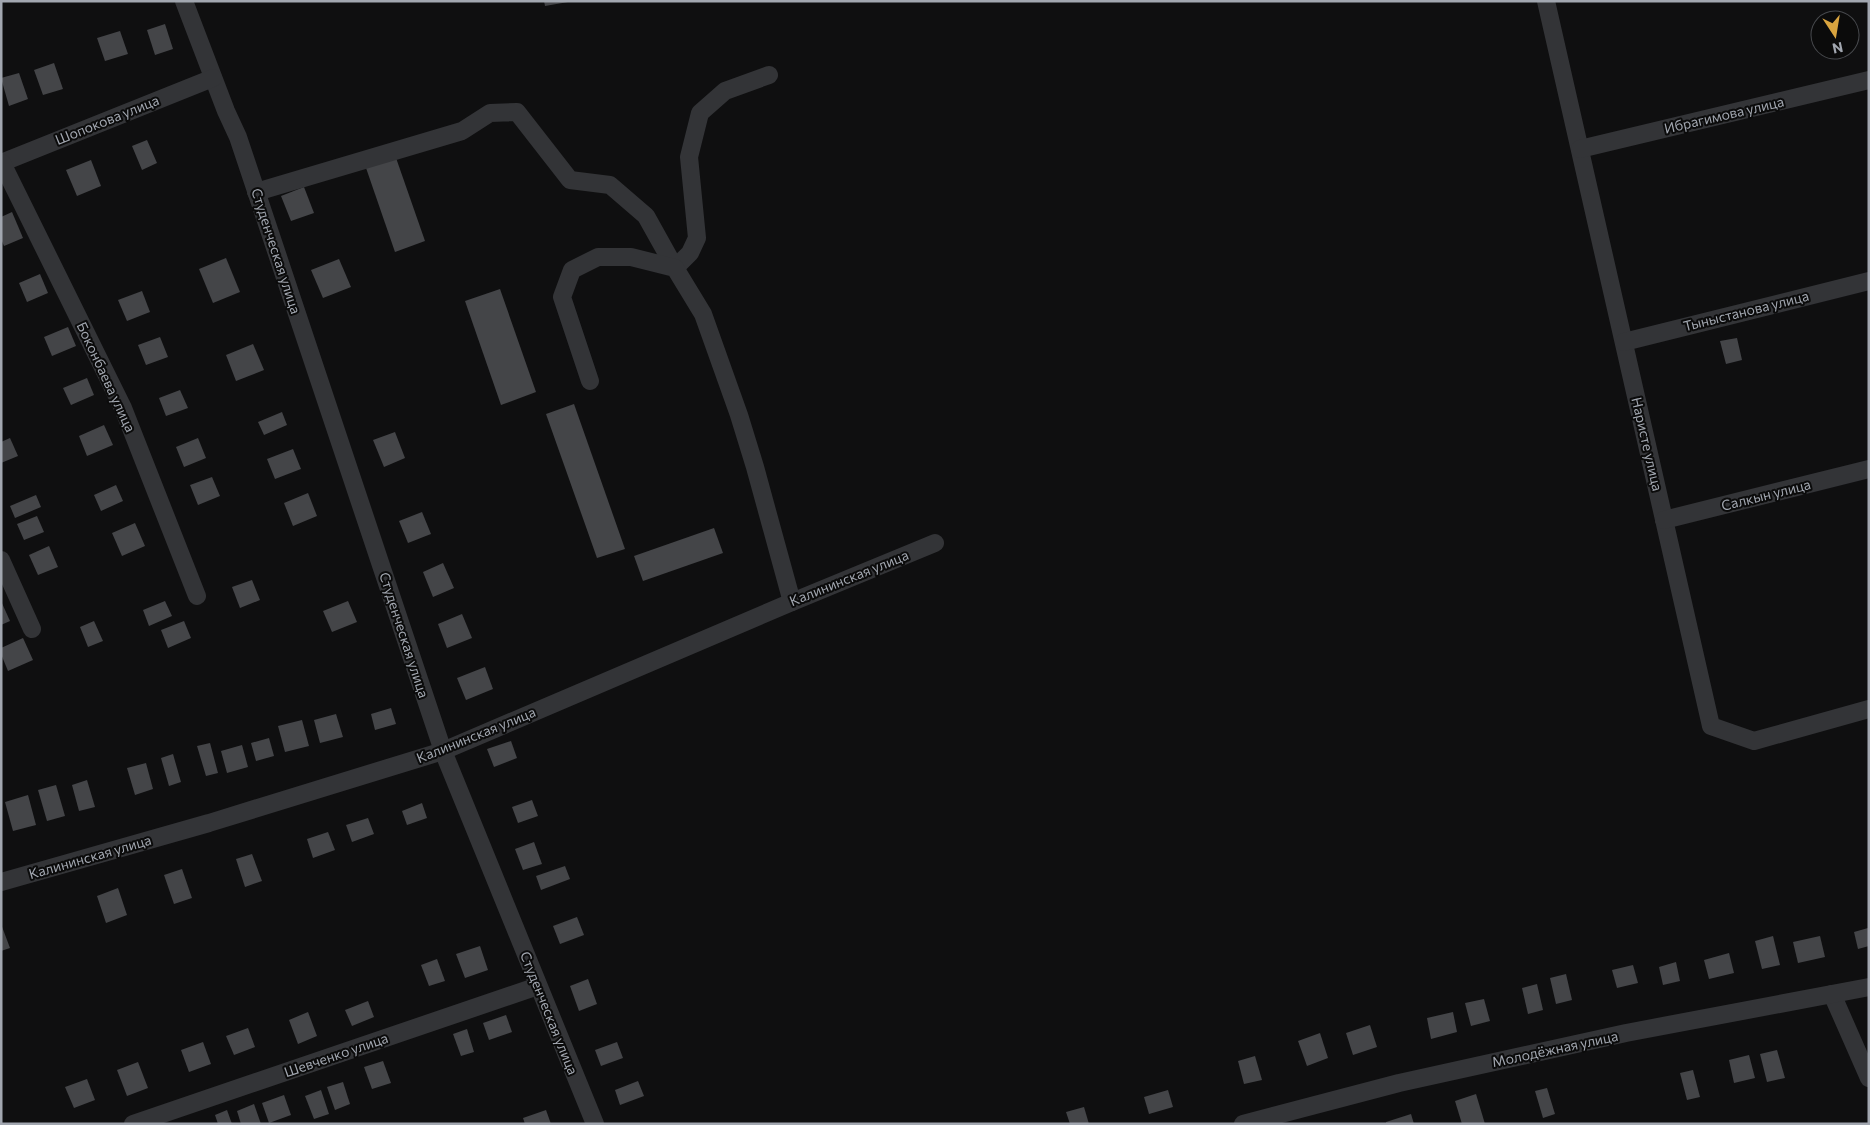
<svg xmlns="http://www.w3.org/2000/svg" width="1870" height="1125" viewBox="0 0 1870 1125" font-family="Commissioner,sans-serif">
<rect width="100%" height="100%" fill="#0f0f10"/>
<g fill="#444548">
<polygon points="544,1 568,1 568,2 545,6"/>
<polygon points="165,24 173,49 155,55 147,30"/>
<polygon points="120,31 128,54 105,61 97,38"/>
<polygon points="54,63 63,89 43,95 34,70"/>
<polygon points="19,73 28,99 9,106 1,78"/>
<polygon points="147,140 157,163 142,170 132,146"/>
<polygon points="395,155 425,241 395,252 365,165"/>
<polygon points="91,160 101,186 77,196 66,170"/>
<polygon points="304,187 314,213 291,221 281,196"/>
<polygon points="12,212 23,238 4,246 1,239 1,217"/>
<polygon points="226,258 240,292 213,303 199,269"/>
<polygon points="339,259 351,287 323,298 311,270"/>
<polygon points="40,274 48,293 27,302 19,283"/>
<polygon points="500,289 536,392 501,405 465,301"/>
<polygon points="142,291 150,312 127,321 118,300"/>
<polygon points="68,327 76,346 52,356 44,337"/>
<polygon points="160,337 168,357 146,365 138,345"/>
<polygon points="1737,338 1742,360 1726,364 1720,341"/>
<polygon points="253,344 264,370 236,381 226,355"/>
<polygon points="87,378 94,395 71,405 63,388"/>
<polygon points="180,390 188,408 166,416 159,398"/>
<polygon points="574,404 625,549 597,558 546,414"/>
<polygon points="282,412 287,425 264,435 258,422"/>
<polygon points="104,425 113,445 87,456 79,436"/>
<polygon points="395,432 405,458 384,467 373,440"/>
<polygon points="10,438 18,456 1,463 1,442"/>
<polygon points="198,438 206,458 184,467 176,447"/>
<polygon points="293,449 301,469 275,479 267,459"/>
<polygon points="212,477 220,496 198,505 190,485"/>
<polygon points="116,485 123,501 101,511 94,495"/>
<polygon points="308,493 317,516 293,526 284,503"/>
<polygon points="36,495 41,507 15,518 10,506"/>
<polygon points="422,512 431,534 408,543 399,521"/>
<polygon points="37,516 44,532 24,540 17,524"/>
<polygon points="135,523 145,546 122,556 112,533"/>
<polygon points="714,528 723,553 643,581 634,556"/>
<polygon points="49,546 58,567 38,575 29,555"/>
<polygon points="443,563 454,588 433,597 423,572"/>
<polygon points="252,580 260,600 240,608 232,587"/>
<polygon points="1,601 10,621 1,625"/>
<polygon points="165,601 172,616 149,626 143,610"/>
<polygon points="348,601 357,622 332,632 323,611"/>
<polygon points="462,614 472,638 447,648 438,624"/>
<polygon points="94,621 103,641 88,647 80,627"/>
<polygon points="184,621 191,638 168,648 161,630"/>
<polygon points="23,638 33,660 8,671 1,654 1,648"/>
<polygon points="485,667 493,689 466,700 457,678"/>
<polygon points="391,708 396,724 375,730 371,714"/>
<polygon points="336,714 343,737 320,743 314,720"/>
<polygon points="302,720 309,746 285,752 278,726"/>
<polygon points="269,738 274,756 256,761 251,743"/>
<polygon points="511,741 517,758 494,767 487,749"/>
<polygon points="210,743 218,773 206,776 197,746"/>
<polygon points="242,745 248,767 227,773 221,751"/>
<polygon points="173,754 181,782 169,786 161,758"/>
<polygon points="146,763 153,789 135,795 127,768"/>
<polygon points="87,780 95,807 79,811 72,785"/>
<polygon points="56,785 65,816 47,821 38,790"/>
<polygon points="28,795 36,825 13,831 5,802"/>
<polygon points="532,800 538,816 518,823 512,807"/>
<polygon points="422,803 427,818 407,825 402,811"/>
<polygon points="368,818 374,834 352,842 346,825"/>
<polygon points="328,832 335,850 313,858 307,839"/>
<polygon points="534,842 542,864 523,870 515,849"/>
<polygon points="252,854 262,881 245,887 236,859"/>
<polygon points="565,866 570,879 541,890 536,876"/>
<polygon points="182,869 192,898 174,904 164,875"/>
<polygon points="118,888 127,915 106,923 97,896"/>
<polygon points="577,917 584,935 560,944 553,926"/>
<polygon points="1,924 10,948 1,951"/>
<polygon points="1868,928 1869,946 1858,949 1854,932"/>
<polygon points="1773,936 1780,965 1762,969 1755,941"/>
<polygon points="1820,936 1825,957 1798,963 1793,942"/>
<polygon points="480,946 488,970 465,978 456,954"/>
<polygon points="1729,953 1734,973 1709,979 1704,960"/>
<polygon points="437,959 445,981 429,986 421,965"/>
<polygon points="1676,962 1680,981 1663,985 1659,967"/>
<polygon points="1633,965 1638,983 1617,988 1612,970"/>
<polygon points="1566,974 1572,1000 1556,1004 1550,978"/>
<polygon points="588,979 597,1004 579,1011 570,986"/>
<polygon points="1537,984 1543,1010 1528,1014 1522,988"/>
<polygon points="1484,999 1490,1021 1471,1026 1465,1003"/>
<polygon points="368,1001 374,1017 352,1026 345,1010"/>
<polygon points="308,1012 317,1036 298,1044 289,1020"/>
<polygon points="1453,1012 1457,1032 1431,1039 1427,1018"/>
<polygon points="506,1015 512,1032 489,1040 483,1023"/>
<polygon points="1370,1025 1377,1047 1353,1055 1346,1033"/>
<polygon points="248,1028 255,1047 234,1055 226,1036"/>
<polygon points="467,1029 474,1052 461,1056 453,1034"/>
<polygon points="1320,1033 1328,1058 1307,1066 1298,1041"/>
<polygon points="203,1042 211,1064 189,1072 181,1050"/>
<polygon points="617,1042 623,1058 601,1066 595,1050"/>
<polygon points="1777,1050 1785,1078 1767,1082 1760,1054"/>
<polygon points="1749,1055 1755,1078 1734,1083 1729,1060"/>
<polygon points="1255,1056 1262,1080 1244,1084 1238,1061"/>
<polygon points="383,1061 391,1083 372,1089 364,1067"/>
<polygon points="138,1062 148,1088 127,1096 117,1070"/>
<polygon points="1693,1070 1700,1097 1687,1100 1680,1073"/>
<polygon points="87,1079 95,1100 74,1108 65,1087"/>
<polygon points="638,1081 644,1096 620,1105 615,1090"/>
<polygon points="343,1082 350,1104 335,1110 327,1087"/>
<polygon points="1547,1088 1555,1114 1543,1118 1535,1091"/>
<polygon points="321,1090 329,1114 314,1119 305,1096"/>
<polygon points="1168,1090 1173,1107 1149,1114 1144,1097"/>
<polygon points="1476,1094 1485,1124 1462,1124 1455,1101"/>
<polygon points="284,1095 291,1115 269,1123 262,1103"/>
<polygon points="254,1104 261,1124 241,1124 237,1111"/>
<polygon points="1084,1107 1089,1124 1070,1124 1066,1112"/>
<polygon points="227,1110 232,1124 218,1124 215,1115"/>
<polygon points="546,1110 551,1124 525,1124 523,1118"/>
<polygon points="1411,1114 1414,1124 1386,1124 1386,1122"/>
</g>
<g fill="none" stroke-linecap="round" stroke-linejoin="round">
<g stroke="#333437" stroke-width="18">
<polyline points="184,1 226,111 238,137 443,751 595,1124"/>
<polyline points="1546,1 1711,726 1754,741 1869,709"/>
<polyline points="1580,149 1869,80"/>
<polyline points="1,163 213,78"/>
<polyline points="2,163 123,408 197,596"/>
<polyline points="256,192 462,131 490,113 517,112 570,180 610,185 646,216 675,268 690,253 697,238 689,157 700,113 725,91 769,75"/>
<polyline points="1624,342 1869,281"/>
<polyline points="590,381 562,297 572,270 598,257 631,257 675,268 703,314 739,415 755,467 792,602"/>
<polyline points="1664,520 1869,469"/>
<polyline points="1,560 32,629"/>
<polyline points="1,882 209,823 443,751 792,602 935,543"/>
<polyline points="1832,994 1869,1078"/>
<polyline points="133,1124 538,986"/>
<polyline points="1243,1124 1399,1083 1626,1033 1869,987"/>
</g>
</g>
<g text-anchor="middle" stroke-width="4" stroke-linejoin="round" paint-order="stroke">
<g font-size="14" fill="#a2a7b0" stroke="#0b0b0b">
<text transform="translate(1724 115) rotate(-13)" y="5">Ибрагимова улица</text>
<text transform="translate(107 120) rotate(-22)" y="5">Шопокова улица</text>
<text transform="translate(276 251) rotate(72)" y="5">Студенческая улица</text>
<text transform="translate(1746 311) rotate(-14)" y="5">Тыныстанова улица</text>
<text transform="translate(106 377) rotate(65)" y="5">Боконбаева улица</text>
<text transform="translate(1647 444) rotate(77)" y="5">Наристе улица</text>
<text transform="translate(1766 495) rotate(-14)" y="5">Салкын улица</text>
<text transform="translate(849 578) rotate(-22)" y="5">Калининская улица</text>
<text transform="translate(404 635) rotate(72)" y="5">Студенческая улица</text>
<text transform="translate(476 735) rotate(-22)" y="5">Калининская улица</text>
<text transform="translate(90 857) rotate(-16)" y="5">Калининская улица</text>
<text transform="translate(549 1013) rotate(68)" y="5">Студенческая улица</text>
<text transform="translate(1555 1049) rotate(-12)" y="5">Молодёжная улица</text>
<text transform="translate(336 1055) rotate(-19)" y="5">Шевченко улица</text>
</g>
</g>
<rect width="1870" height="1125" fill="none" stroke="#a2a7b0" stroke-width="5"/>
<g transform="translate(1835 35) rotate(168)"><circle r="24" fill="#0b0b0b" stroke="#47494d"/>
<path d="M0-4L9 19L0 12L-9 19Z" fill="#d9a43f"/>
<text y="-8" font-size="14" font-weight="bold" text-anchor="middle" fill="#a2a7b0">N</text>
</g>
</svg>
